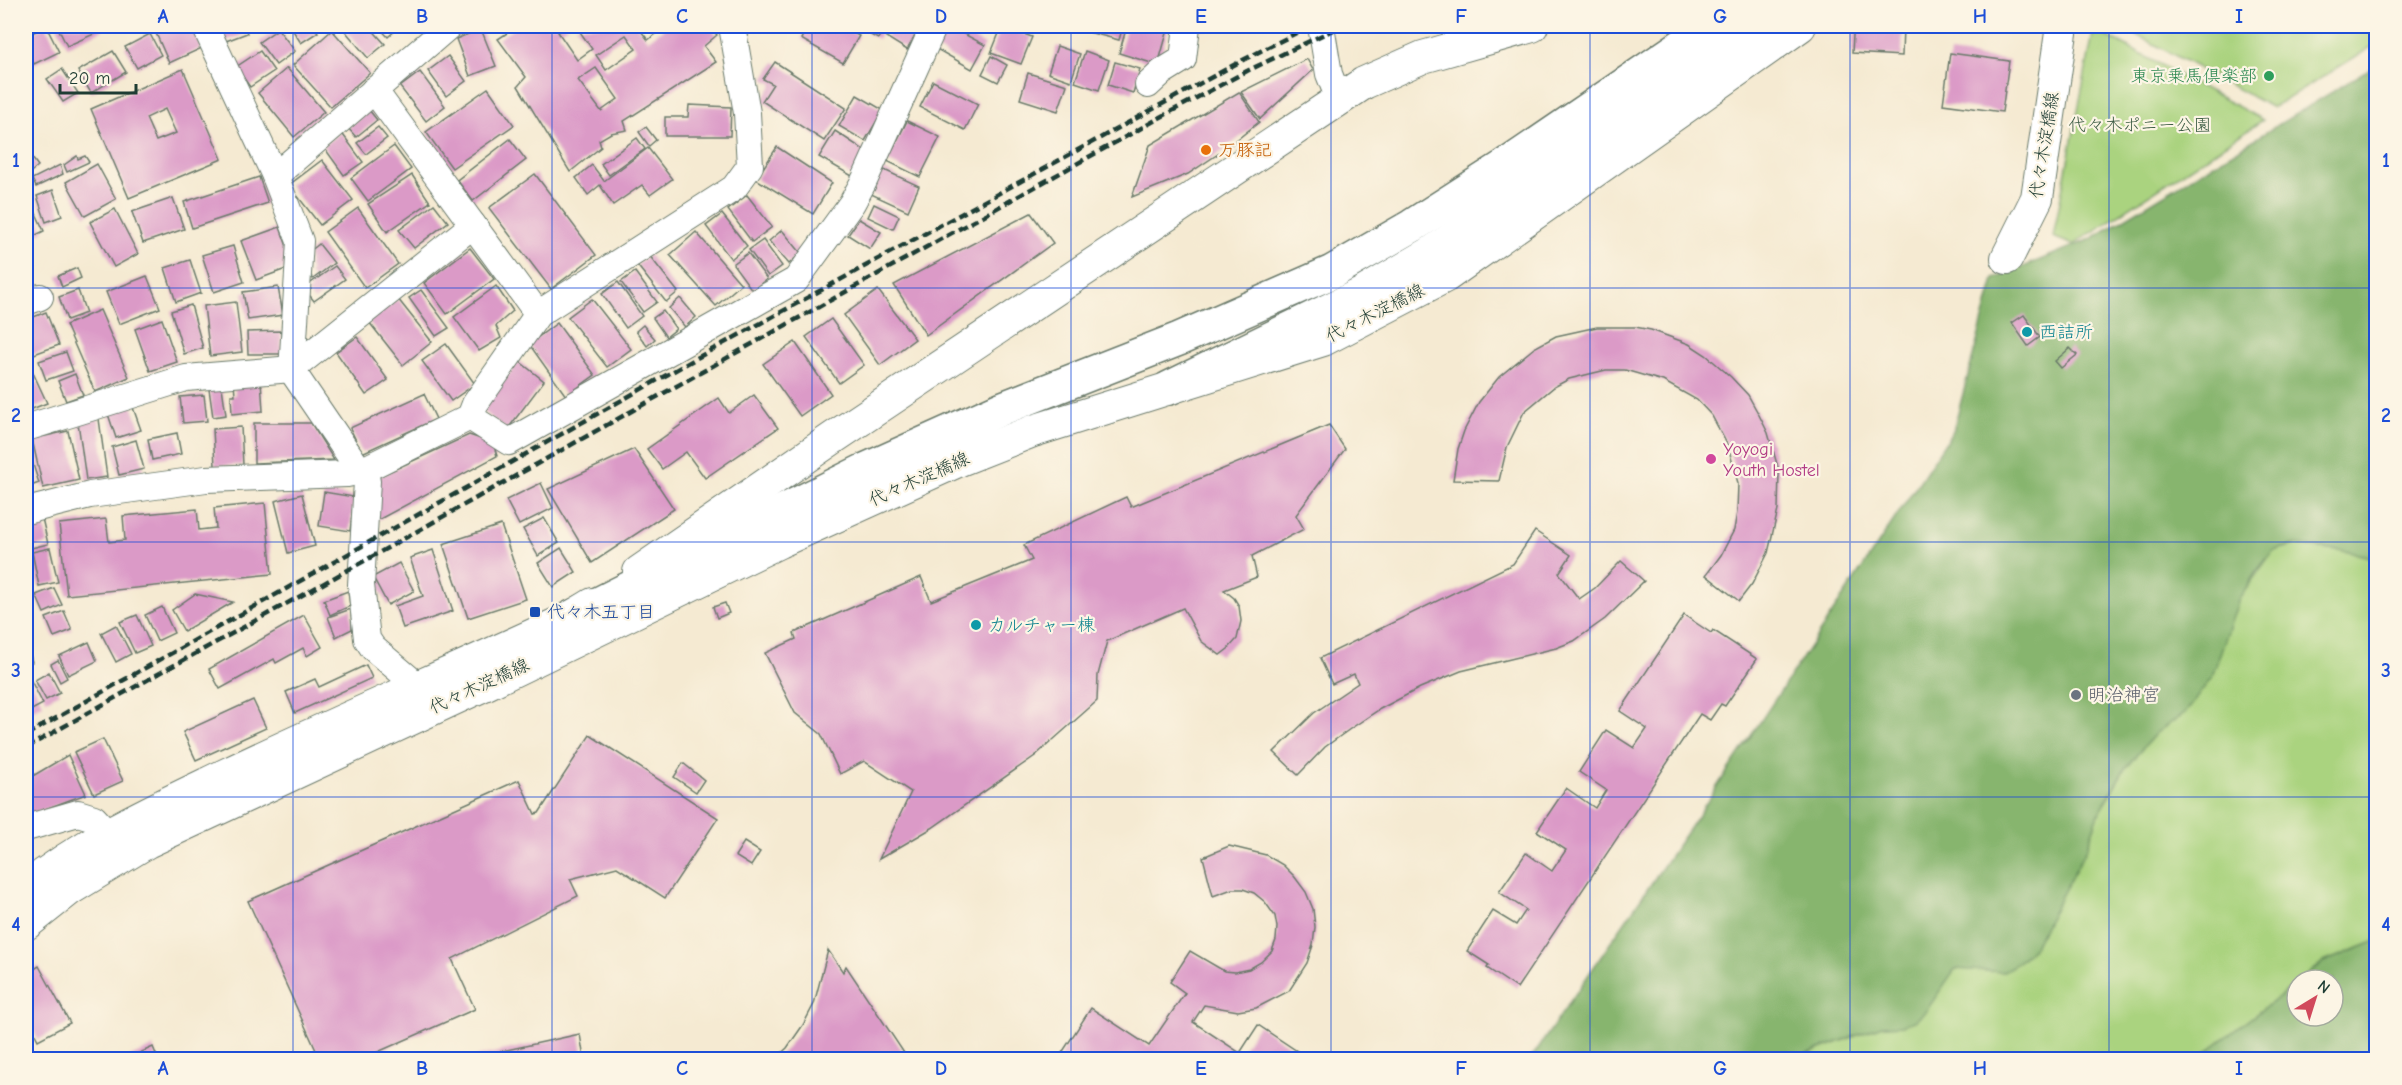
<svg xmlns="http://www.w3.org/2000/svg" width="2402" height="1085" viewBox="0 0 2402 1085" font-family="'Comic Neue','Klee One',sans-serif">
<rect width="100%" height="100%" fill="#fcf5e5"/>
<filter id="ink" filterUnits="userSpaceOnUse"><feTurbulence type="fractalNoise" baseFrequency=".0167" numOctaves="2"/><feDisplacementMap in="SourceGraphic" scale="12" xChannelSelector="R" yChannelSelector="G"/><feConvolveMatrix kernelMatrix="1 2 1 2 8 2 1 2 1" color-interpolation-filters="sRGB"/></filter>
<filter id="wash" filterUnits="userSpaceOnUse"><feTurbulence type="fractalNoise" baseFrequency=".008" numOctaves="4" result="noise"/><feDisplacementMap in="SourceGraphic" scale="24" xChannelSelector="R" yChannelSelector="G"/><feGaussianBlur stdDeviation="1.35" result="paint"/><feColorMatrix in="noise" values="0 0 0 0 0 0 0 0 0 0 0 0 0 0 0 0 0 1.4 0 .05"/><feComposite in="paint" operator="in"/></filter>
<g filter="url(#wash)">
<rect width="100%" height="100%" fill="#f5ead2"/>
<g fill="#aad37f" stroke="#64885a" stroke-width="1.5">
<polygon points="2120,26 2376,26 2376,44 2273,108"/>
<polygon points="2094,29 2263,120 2073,245 2053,237"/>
<polygon points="2294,545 2340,550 2376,558 2376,941 2324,962 2301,980 2297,980 2297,983 2197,1059 1792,1060 1882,1026 1902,1025 1955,969 2016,964 2033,948 2087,848 2100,811 2125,768 2156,733 2186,712 2227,632 2239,599 2273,551"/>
</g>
<g fill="#87b56e" stroke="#537951" stroke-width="1.5">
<polygon points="2376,65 2376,558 2340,550 2294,545 2273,551 2256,572 2239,599 2212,677 2186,712 2156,733 2125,768 2100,811 2087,848 2033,948 2016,964 2002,972 1955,969 1926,1011 1915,1021 1902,1025 1882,1026 1792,1059 1530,1060 1703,808 1953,431 1994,279 2091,239"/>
<polygon points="2376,941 2376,1059 2197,1059 2297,983 2297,1016 2333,1016 2333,980 2301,980 2324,962"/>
</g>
<g id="blocks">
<g fill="#db9ac7" fill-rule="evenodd">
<polygon points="46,26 59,52 34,64 26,49 26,36"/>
<polygon points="57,26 101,26 103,30 67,46"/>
<polygon points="167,26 192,26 202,48 169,63 155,31"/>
<polygon points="220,26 244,26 247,33 226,41"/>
<polygon points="290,26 313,26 318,32 301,43"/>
<polygon points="341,26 369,26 385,44 368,58"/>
<polygon points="378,26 397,26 399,27 388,37"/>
<path d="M518 26H568L558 32 577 60 592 49 576 26H640L638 27 648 40 667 26H710L717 35 704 46 716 62 624 121 627 130 611 133 599 140 601 147 570 172 518 86 526 77 498 39ZM626 35 636 49 606 70 596 55ZM596 68 618 99 601 111 578 80Z"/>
<polygon points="775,26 796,26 794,33"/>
<polygon points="808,26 841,26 859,36 843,63 801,39"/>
<polygon points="872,26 885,26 878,39 867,33"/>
<polygon points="892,26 921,26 907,50 886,37"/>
<polygon points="945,26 949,26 985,45 972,69 933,47"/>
<polygon points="1002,26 1032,37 1021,64 991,53"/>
<polygon points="1089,26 1123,26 1119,40 1088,32"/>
<polygon points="1127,26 1169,26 1158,65 1119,53"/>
<polygon points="1200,26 1226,26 1226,27 1200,30"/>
<polygon points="1863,26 1903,26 1902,56 1852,53 1853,35"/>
<polygon points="278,29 295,51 276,65 259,42"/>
<polygon points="481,29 496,66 470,76 456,39"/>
<polygon points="332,30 370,73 331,107 293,65"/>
<polygon points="150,34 161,55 137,68 125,47"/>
<polygon points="1057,46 1080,54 1071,81 1048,73"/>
<polygon points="113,51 126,72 91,93 78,71"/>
<polygon points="260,51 274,71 250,87 236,67"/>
<polygon points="1085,51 1109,60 1099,90 1075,82"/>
<polygon points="1950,53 2009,61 2002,112 1943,104"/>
<polygon points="448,56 466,81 446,96 428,71"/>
<polygon points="991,56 1007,65 998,82 982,74"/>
<polygon points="1307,59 1313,70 1260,119 1241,92"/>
<polygon points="775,62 846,108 824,141 762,101 773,84 763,79"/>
<polygon points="1115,62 1140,69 1133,93 1108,85"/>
<polygon points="287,68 324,112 294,137 258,93"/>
<polygon points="62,69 78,93 63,102 47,79"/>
<path d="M183 69 222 159 129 198 91 109ZM165 109 176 133 156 141 146 118Z"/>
<polygon points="420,72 445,106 426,121 400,87"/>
<polygon points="1028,73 1067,85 1058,111 1020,99"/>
<polygon points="933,81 978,104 965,130 920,107"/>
<polygon points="488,88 514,125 452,168 426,132"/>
<polygon points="1239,92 1259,122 1224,150 1188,174 1132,197 1150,145"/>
<polygon points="857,95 883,110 865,141 839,126"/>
<polygon points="689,105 731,107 730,136 665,136 665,117 688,117"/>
<polygon points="369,110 377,120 356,137 348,128"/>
<polygon points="907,121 940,137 920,177 887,161"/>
<polygon points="378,127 387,138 366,154 357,143"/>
<polygon points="646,127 656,140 649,146 639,132"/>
<polygon points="835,131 867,152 852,176 819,157"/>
<polygon points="341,132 363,162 344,175 323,146"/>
<polygon points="637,138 645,149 609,175 601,164"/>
<polygon points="510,139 526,160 473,201 457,180"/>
<polygon points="394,146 411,169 368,201 351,178"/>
<polygon points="777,147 832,183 813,214 756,179"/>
<polygon points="648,148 672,179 650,195 642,185 613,205 600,185 588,195 576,178 592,165 604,181"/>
<polygon points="26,150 38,166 26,176"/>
<polygon points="77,156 78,159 85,156 89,162 67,172 64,165"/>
<polygon points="322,160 353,200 320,225 289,185"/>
<polygon points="97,164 116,199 85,216 66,182"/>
<polygon points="60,165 63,174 36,187 32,179"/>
<polygon points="882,169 919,186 908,211 871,194"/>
<polygon points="535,174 596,255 551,289 489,208"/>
<polygon points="412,175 430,202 387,232 368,204"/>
<polygon points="259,177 268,203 192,228 184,202"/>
<polygon points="53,190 62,216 46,222 37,196"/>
<polygon points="747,195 772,227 752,242 728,210"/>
<polygon points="29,198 44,231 26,240 26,200"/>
<polygon points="173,198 184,229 143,243 132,212"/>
<polygon points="434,204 448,222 414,248 399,230"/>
<polygon points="874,204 899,216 893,229 868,217"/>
<polygon points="358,208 398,264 365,288 325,232"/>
<polygon points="115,209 138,254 114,267 90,222"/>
<polygon points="1031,213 1053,243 926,335 894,285"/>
<polygon points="722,214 747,246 731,259 706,226"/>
<polygon points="859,219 881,232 870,249 848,235"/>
<polygon points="280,227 294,266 256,280 241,241"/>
<polygon points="782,230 801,253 789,264 769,241"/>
<polygon points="696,232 741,284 716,306 670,255"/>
<polygon points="763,240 782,266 768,276 749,250"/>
<polygon points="319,244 334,263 313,279 309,273 311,271 309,268 309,252"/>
<polygon points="233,246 244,282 214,292 202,255"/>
<polygon points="470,248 494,279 447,314 424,283"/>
<polygon points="748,253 767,279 752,290 733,264"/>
<polygon points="649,255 678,292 666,302 637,265"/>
<polygon points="190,260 201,293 176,302 165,268"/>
<polygon points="335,266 345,279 314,301 307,292 311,289 308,285"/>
<polygon points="77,268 81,278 62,287 58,276"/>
<polygon points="26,270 33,283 26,287"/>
<polygon points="635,272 657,302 643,312 621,282"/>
<polygon points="147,276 160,308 119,324 106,292"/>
<polygon points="618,282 642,316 626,328 602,294"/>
<polygon points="496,286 513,311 496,326 501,338 479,351 454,317"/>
<polygon points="278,287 283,315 248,320 243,292"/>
<polygon points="78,290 86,313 67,320 59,297"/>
<polygon points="421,290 449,328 436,336 409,298"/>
<polygon points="878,290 915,339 880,365 844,315"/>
<polygon points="680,298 696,317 685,327 669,308"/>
<polygon points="398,299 432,342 403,365 369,322"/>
<polygon points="592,299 631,349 607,367 568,317"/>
<polygon points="236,302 242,352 210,356 204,306"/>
<polygon points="191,305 203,348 184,354 171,311"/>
<polygon points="100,310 129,377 95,392 66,325"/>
<polygon points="663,311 676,329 666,337 653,318"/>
<polygon points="46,312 59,345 26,357 26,320"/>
<polygon points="2024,315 2040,337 2028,346 2012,323"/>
<polygon points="162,319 177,362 150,371 135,329"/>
<polygon points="831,319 864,365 839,383 806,337"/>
<polygon points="557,323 595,375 566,396 529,344"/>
<polygon points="643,325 655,339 647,346 636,331"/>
<polygon points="1597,327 1635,327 1651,330 1689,344 1706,355 1731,377 1748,395 1758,413 1768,433 1779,471 1778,510 1768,553 1752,584 1739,601 1706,575 1721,555 1734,530 1737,512 1738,483 1728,446 1712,416 1697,400 1663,381 1625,370 1606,370 1569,379 1554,387 1524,412 1507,447 1499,481 1453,480 1458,449 1464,431 1479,402 1499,377 1534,348 1556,336"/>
<polygon points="281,331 282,354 248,354 247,332"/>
<polygon points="357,337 388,380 366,395 336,352"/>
<polygon points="795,342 831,394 800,416 763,364"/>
<polygon points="446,344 475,384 451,401 422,361"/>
<polygon points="2070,348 2077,355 2061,368 2055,361"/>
<polygon points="66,352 73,371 46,380 39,361"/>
<polygon points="519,361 544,381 507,430 482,410"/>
<polygon points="29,364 47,403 32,409 26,394 26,366"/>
<polygon points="75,374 83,395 66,401 58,381"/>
<polygon points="221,380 226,415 213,417 208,382"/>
<polygon points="261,380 263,411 232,414 231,395 235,395 234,382"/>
<polygon points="424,394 436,419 362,453 350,428"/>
<polygon points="204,395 207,421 183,423 180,397"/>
<polygon points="754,395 778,428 705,478 686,452 662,469 647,449 719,398 729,413"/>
<polygon points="131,402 141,430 116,438 107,411"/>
<polygon points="99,419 107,477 86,480 78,422"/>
<polygon points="254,423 311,423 334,460 254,463"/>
<polygon points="1329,425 1345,449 1296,515 1304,529 1252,556 1257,577 1224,590 1234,598 1239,606 1241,621 1237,639 1228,649 1220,655 1201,641 1183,608 1107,641 1098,675 1097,701 1035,756 932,828 879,859 911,792 864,761 840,774 821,734 795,713 765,653 796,639 794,633 921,577 931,601 1032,560 1024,545 1126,497 1131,507"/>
<polygon points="241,427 243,465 215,466 213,429"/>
<polygon points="68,431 79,480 43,488 32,439"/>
<polygon points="177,433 181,454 152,460 148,439"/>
<polygon points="469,435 493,443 497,456 378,520 378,477"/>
<polygon points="136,440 144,469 119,475 112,447"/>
<polygon points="26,443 39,483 28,487 29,490 26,491"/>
<polygon points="634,449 674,509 592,563 548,489"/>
<polygon points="541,483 553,508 519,525 506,500"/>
<polygon points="324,492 354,497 350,531 319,526"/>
<polygon points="302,494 315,546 288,553 275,501"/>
<polygon points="265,503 272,574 67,595 59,524 106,519 109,542 125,540 123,516 197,509 199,530 216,528 214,508"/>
<polygon points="42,518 48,544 27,549 26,522"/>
<polygon points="544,518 559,543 538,556 523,529"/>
<polygon points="501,525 526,599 468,618 443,544"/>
<polygon points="1535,531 1571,555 1559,573 1579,599 1595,588 1621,561 1644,581 1605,619 1574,641 1556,648 1461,671 1420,688 1380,709 1350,729 1325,747 1298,775 1274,752 1314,713 1358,683 1354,674 1332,684 1320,658 1513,564"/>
<polygon points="50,548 58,582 39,586 32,552"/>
<polygon points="561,548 576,572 553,587 538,563"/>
<polygon points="433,550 453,611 403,628 395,606 423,596 410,558"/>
<polygon points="399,563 414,591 388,605 373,577"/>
<polygon points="54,588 62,605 44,613 36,595"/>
<polygon points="348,591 350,606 330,615 324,600"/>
<polygon points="195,594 233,602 184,631 172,610"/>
<polygon points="725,603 729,613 717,618 713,607"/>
<polygon points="162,607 174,633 157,641 145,615"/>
<polygon points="351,609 352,629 336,637 328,617"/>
<polygon points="64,611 72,630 54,637 46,618"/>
<polygon points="137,615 151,646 135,653 120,622"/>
<polygon points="304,615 322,647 307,656 303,648 276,663 274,659 220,689 209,669"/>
<polygon points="1684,615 1711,633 1713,630 1757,659 1725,706 1721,704 1710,720 1700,714 1517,988 1487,968 1489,965 1467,951 1493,911 1516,925 1526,910 1499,892 1526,853 1552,871 1566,850 1537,831 1566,788 1595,808 1606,790 1579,772 1606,730 1634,748 1647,729 1620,711"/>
<polygon points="116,625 131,654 116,662 101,633"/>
<polygon points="26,639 32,662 26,663"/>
<polygon points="89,642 97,661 68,675 59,656"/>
<polygon points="58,660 67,678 60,682 51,664"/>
<polygon points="366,665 372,678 295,713 286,692 315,679 319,687"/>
<polygon points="49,672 60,693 46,700 35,680"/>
<polygon points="30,679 43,704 26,713 26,681"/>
<polygon points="253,700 266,728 196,760 183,732"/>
<polygon points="590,735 718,818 665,898 617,867 570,879 578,896 452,959 475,1009 362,1059 320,1059 248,901 519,780 535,814 539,813"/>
<polygon points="103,739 123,781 94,794 74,752"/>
<polygon points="68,755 86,794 26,816 26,780"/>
<polygon points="683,763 704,780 696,792 674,777"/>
<polygon points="744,842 760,852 751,866 735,856"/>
<polygon points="1229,846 1266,855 1283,865 1294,876 1306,892 1313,909 1315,927 1313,945 1307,963 1289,991 1256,1008 1238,1011 1204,1005 1193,1022 1240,1053 1258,1025 1309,1059 1058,1059 1091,1008 1149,1046 1185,993 1170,982 1190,951 1224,971 1235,972 1249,969 1261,962 1272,951 1276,940 1277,927 1275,916 1265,902 1254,893 1243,889 1232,889 1213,896 1203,857"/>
<polygon points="828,950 843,972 846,966 908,1059 775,1059 787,1048 803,1025 814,1004"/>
<polygon points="39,966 70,1023 38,1040 26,1017 26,974"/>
<polygon points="580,1034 584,1059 465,1059"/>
<polygon points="153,1047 158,1059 126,1059"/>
</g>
</g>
</g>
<g filter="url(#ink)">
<use href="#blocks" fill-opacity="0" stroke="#6a7a6b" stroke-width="1.5"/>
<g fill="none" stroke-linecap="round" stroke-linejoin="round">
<defs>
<g id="minor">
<polyline points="205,26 275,176 300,241 292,371 367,481 361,585 367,639 373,648 419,687"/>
<polyline points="1321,26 1329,74 1339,99"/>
<polyline points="1148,85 1162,72 1183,59 1187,26"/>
<polyline points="374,90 538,314"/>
<polyline points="275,176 449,26"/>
<polyline points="26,302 40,297"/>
<polyline points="470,417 509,442 796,280 852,203 864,181 934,26"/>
<polyline points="26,428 186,378 292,369 473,225"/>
<polyline points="26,511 90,495 206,479 347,474 361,471 470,417 475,404 538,314 734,188 750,166 747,113 732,26"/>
<polyline points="26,828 78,813 94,818 108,833"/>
</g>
<g id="tertiary">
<polyline points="2007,258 2037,198 2062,26"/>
<polyline points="639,572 833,438 1364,83 1423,57 1532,26"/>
<path d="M26 888C86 840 157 808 227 774 340 720 456 671 570 618L593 604"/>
<polyline points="26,924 70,889 147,842 488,683 779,542 960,460 1033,431 1323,340 1446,276 1800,26"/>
</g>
<g id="motorway">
<polyline points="1169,388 1362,294 1430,254 1521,192 1756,26"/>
<polyline points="570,618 865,470 1003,408 1179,339 1332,272 1412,226 1504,167 1711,26"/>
</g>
</defs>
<use href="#minor" stroke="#6a7a6b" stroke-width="28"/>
<use href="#tertiary" stroke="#6a7a6b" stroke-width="34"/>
<use href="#motorway" stroke="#6a7a6b" stroke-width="36"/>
<use href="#minor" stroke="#fff" stroke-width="26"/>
<use href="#tertiary" stroke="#fff" stroke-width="32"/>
<use href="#motorway" stroke="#fff" stroke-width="33"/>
<g stroke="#1f3d34" stroke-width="4.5" stroke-dasharray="9 4.5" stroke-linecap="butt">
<polyline points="26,735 695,359 1243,60 1310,26"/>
<path d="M26 748C138 684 252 623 366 560 634 409 903 260 1172 111L1247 71 1341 26"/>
</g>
</g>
</g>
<path fill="none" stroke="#1d4ed8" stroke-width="1.5" stroke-opacity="0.55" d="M293 26V1060M552 26V1060M812 26V1060M1071 26V1060M1331 26V1060M1590 26V1060M1850 26V1060M2109 26V1060M26 288H2376M26 542H2376M26 797H2376"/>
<circle fill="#2e9e5b" stroke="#fcf5e5" stroke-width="2" cx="2269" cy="76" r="6"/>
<circle fill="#e8710a" stroke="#fcf5e5" stroke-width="2" cx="1206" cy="150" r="6"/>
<g fill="#0f9aa8" stroke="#fcf5e5" stroke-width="2">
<circle cx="2027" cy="332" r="6"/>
<circle cx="976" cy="625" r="6"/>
</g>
<circle fill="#d1479c" stroke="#fcf5e5" stroke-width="2" cx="1711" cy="459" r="6"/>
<rect fill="#1a4fb4" stroke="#fcf5e5" stroke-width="2" x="529" y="606" width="12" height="12" rx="3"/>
<circle fill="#6b7280" stroke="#fcf5e5" stroke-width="2" cx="2076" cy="695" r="6"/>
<g text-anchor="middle" stroke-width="4.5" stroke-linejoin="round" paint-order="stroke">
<g font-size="18" fill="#27864d" stroke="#fcf5e5" text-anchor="end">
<text x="2257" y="82">東京乗馬倶楽部</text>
</g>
<g font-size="18" fill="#3b5b43" stroke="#fcf5e5">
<text x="2140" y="131">代々木ポニー公園</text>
</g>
<g font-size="18" fill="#1f3d34" stroke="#fcf5e5">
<text transform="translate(2044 145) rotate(-81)" y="6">代々木淀橋線</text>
<text transform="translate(1375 313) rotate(-27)" y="6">代々木淀橋線</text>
<text transform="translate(919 479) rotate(-24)" y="6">代々木淀橋線</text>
<text transform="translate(479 686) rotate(-25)" y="6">代々木淀橋線</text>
</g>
<g font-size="18" fill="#c56008" stroke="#fcf5e5" text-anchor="start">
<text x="1218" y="156">万豚記</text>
</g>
<g font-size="18" fill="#0d838f" stroke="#fcf5e5" text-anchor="start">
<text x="2039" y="338">西詰所</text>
<text x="988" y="631">カルチャー棟</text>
</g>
<g font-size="18" fill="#b23c85" stroke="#fcf5e5" text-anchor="start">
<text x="1723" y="455">Yoyogi<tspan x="1723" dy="21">Youth Hostel</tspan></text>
</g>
<g font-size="18" fill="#164399" stroke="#fcf5e5" text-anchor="start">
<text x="547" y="618">代々木五丁目</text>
</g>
<g font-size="18" fill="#5b616d" stroke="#fcf5e5" text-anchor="start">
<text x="2088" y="701">明治神宮</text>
</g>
</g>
<rect width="2402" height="1085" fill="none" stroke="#fcf5e5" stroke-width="66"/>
<g transform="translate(2315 998) rotate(38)"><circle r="28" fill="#fcf5e5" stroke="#a4ab9e" stroke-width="1.5"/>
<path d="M0-4.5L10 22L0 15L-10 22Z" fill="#d1495b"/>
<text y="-9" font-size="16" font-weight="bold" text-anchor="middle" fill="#1f3d34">N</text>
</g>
<path d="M60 84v9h76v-9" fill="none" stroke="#1f3d34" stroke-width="3"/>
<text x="69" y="84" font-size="18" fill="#1f3d34" stroke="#fcf5e5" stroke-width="4.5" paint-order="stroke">20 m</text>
<rect x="33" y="33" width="2336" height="1019" fill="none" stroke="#1d4ed8" stroke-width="2"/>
<g font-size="20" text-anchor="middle" font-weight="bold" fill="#1d4ed8">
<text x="163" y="23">A</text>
<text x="422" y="23">B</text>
<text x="682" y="23">C</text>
<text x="941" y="23">D</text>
<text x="1201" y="23">E</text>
<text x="1461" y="23">F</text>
<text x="1720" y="23">G</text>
<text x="1980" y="23">H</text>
<text x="2239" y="23">I</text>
<text x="16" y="167">1</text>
<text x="2386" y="167">1</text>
<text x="16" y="422">2</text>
<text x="2386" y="422">2</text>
<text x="16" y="677">3</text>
<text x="2386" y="677">3</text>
<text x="16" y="931">4</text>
<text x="2386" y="931">4</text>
<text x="163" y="1075">A</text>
<text x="422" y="1075">B</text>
<text x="682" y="1075">C</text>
<text x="941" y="1075">D</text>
<text x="1201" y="1075">E</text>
<text x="1461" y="1075">F</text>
<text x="1720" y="1075">G</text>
<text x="1980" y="1075">H</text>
<text x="2239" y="1075">I</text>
</g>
</svg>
